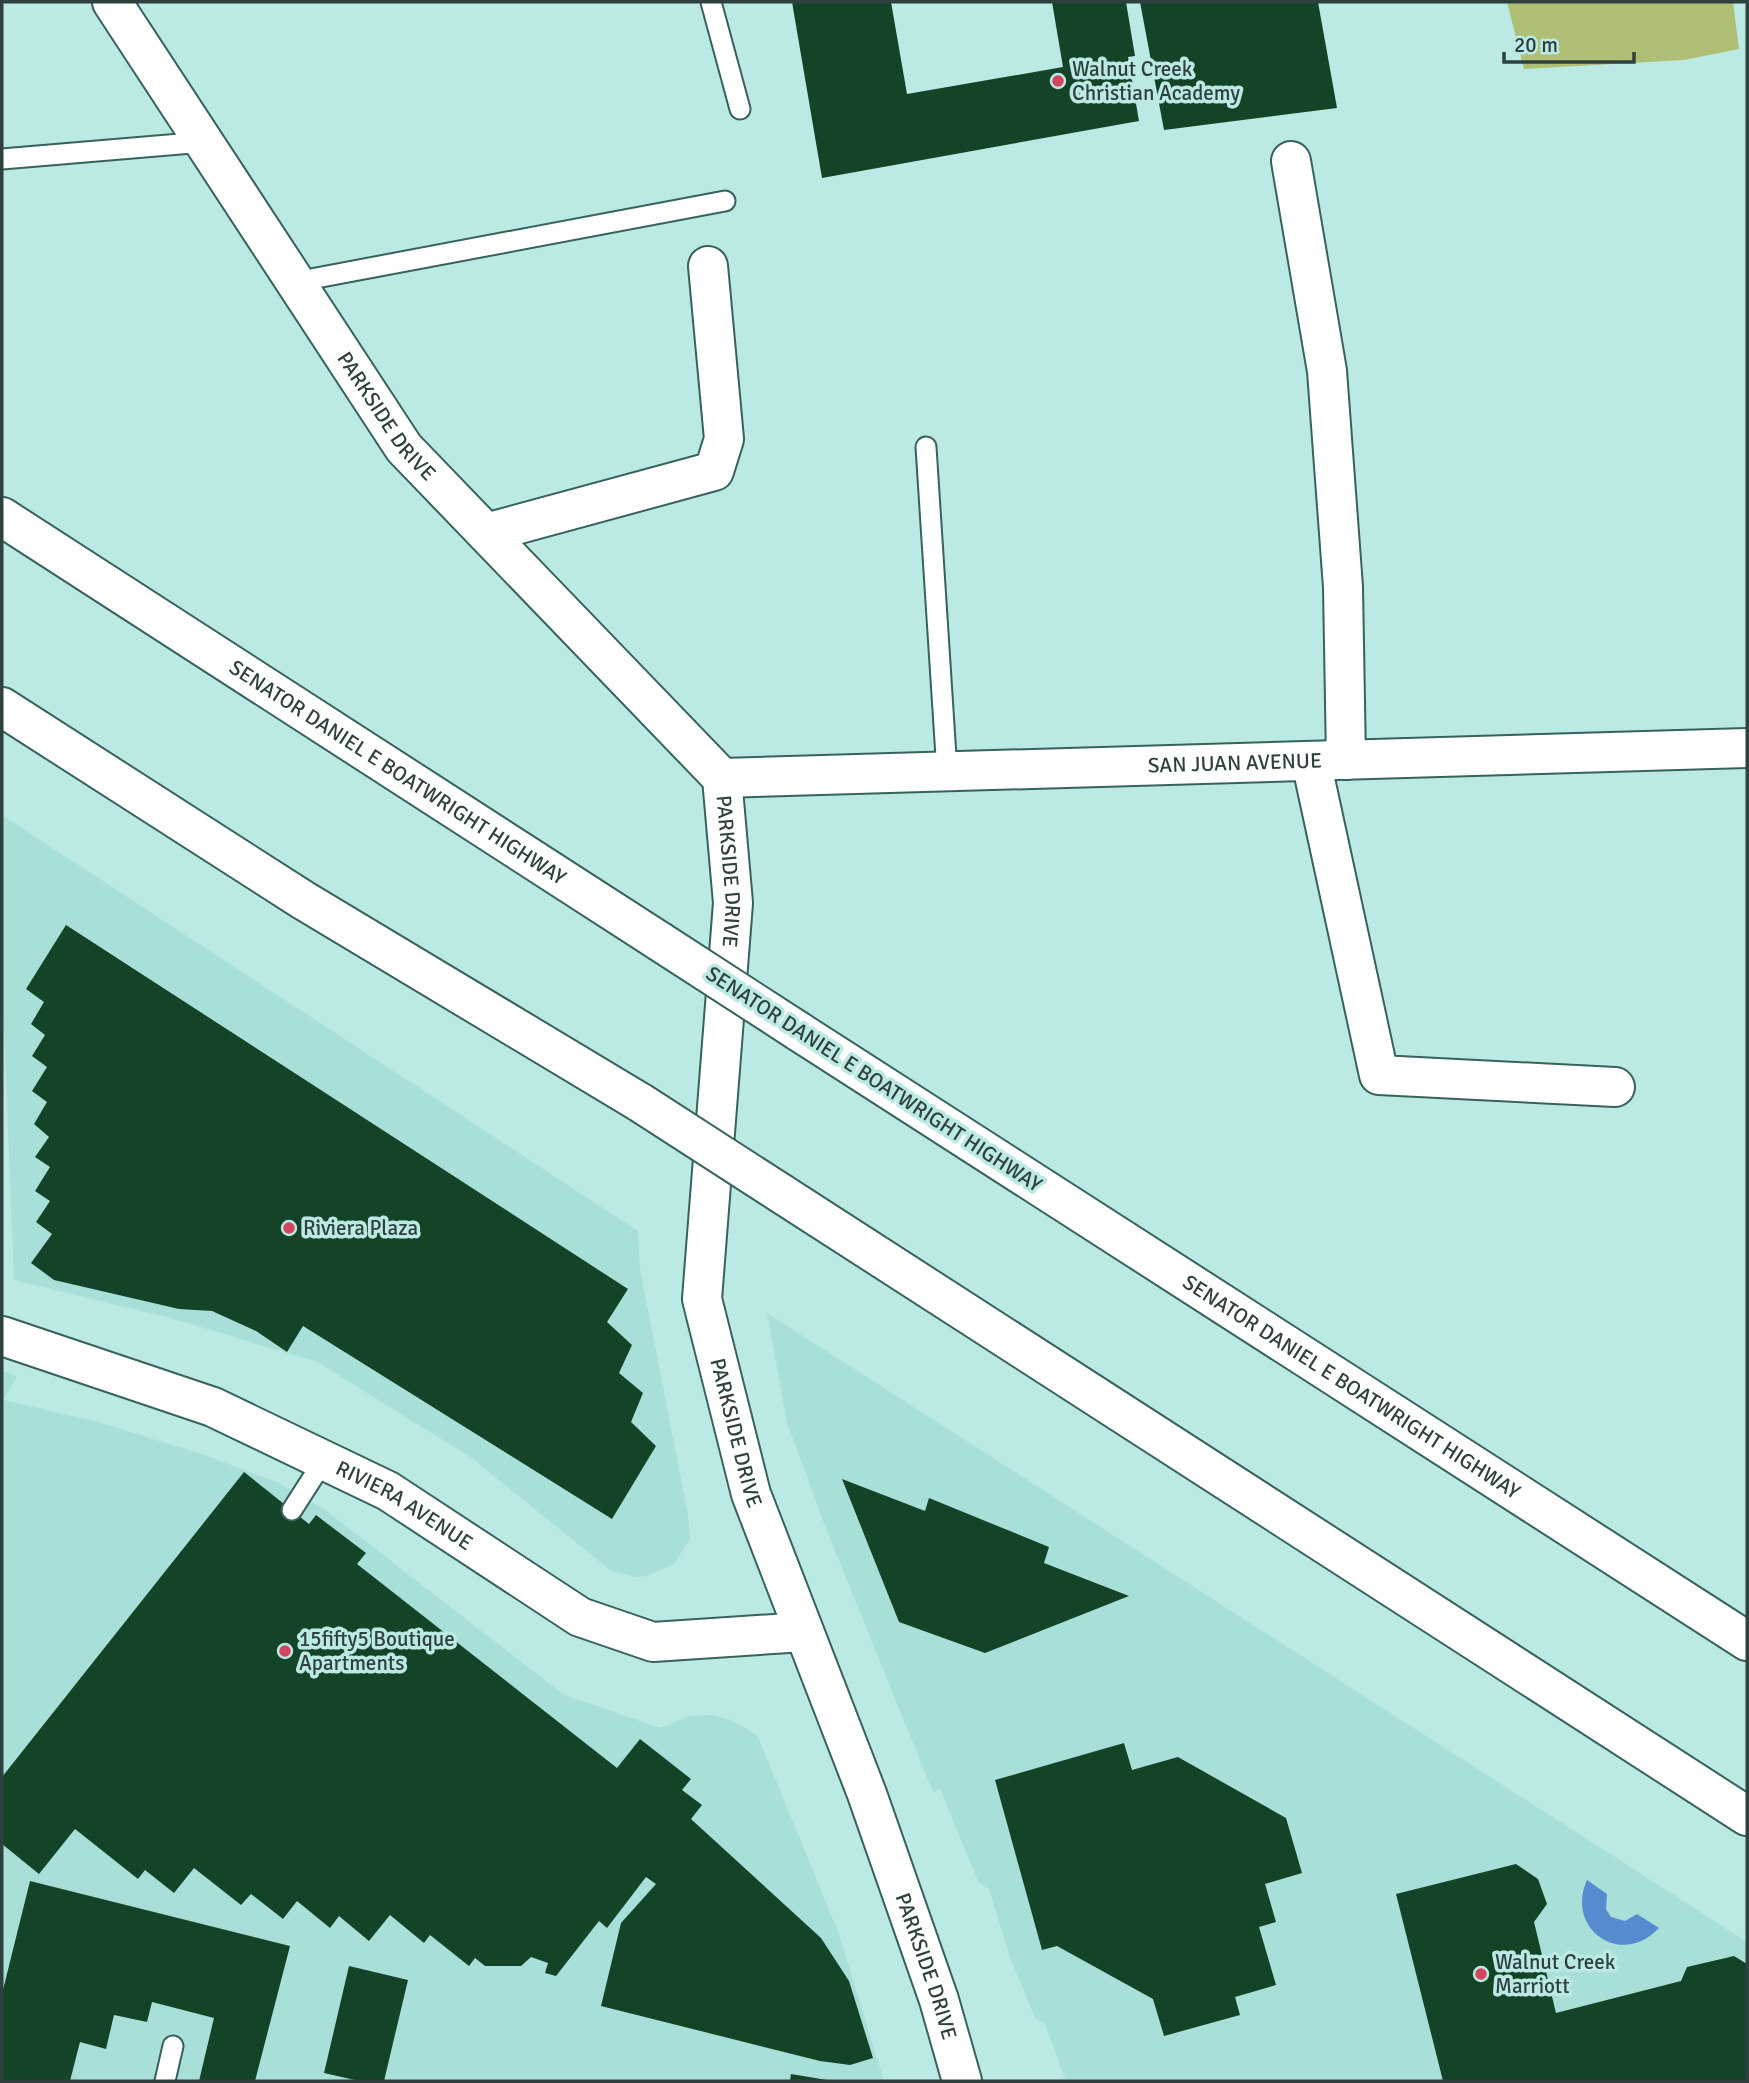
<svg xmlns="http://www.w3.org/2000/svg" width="1749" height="2083" viewBox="0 0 1749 2083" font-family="Signika,sans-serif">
<rect width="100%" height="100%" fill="#bbe9e4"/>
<g fill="#a8dfd9">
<polygon points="2,815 638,1231 640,1269 688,1515 690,1539 674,1564 647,1576 635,1577 611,1571 472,1458 317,1362 171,1318 14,1280 2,976"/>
<polygon points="767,1313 1747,1942 1747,2081 1066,2081 1045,2024 1035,2018 1011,1960 989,1889 979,1883 940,1789 933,1792 825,1526 787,1422"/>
<polygon points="2,1371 17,1376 3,1400 102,1423 204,1455 279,1483 324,1509 564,1695 660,1728 689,1716 711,1715 729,1719 749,1730 758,1737 839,1934 884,2081 2,2081"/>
</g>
<polygon fill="#b0bf76" points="1507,2 1733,2 1739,49 1684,60 1524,69"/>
<path fill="#588ad0" d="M1587 1880 1607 1894 1606 1909 1611 1917 1625 1921 1637 1914 1659 1928C1622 1968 1565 1930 1587 1880Z"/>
<g fill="#144427">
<polygon points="792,2 891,2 907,94 1063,67 1052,2 1126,2 1135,56 1128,57 1139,121 822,178"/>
<polygon points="1140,2 1318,2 1337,108 1164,130"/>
<polygon points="66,925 628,1289 607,1322 632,1345 619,1373 643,1393 631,1422 656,1446 612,1519 303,1326 287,1352 256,1331 212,1311 179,1309 54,1280 31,1263 52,1234 36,1222 50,1201 35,1191 50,1167 35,1157 49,1137 34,1124 47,1102 32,1091 47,1067 32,1056 45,1035 31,1024 44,1002 26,989"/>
<polygon points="244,1472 309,1524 316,1515 366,1553 357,1564 617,1768 640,1739 691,1779 682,1790 702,1805 691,1819 821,1938 849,1981 873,2058 850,2065 820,2061 601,2006 621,1923 656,1884 646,1877 607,1928 599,1921 556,1976 545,1973 548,1963 531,1957 521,1966 485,1966 475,1958 469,1966 430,1935 424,1943 390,1915 369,1941 339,1916 330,1928 297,1901 283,1919 251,1894 241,1905 194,1868 174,1893 145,1870 138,1879 75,1829 39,1874 2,1844 2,1777"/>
<polygon points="842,1479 925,1511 929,1498 1049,1547 1044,1563 1129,1596 985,1653 899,1622"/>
<polygon points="1124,1743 1132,1770 1178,1757 1286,1818 1302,1873 1265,1884 1276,1922 1259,1927 1276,1985 1235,1997 1240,2015 1164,2036 1153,1999 1057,1946 1042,1950 995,1780"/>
<polygon points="1516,1864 1538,1879 1547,1904 1534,1922 1556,2013 1681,1981 1687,1967 1734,1956 1747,1964 1747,2081 1443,2081 1396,1894"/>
<polygon points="30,1881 290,1946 255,2081 199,2081 214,2018 152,2002 147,2022 114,2015 106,2049 80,2042 70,2081 2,2081 2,1994"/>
<polygon points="349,1966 408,1980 384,2081 359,2081 324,2073"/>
<polygon points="791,2074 827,2080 827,2081 790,2081"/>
</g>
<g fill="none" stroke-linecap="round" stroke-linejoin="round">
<defs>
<g id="lane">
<polyline points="711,2 740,109"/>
<polyline points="2,159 204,142"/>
<polyline points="295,282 725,201"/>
<polyline points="926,447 947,772"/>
<polyline points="292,1510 324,1460"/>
<polyline points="165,2081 173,2046"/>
</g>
<g id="street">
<polyline points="1291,161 1327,371 1343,587 1346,760"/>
<polyline points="486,533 714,471 724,439 708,266"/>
<polyline points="1311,761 1379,1075 1615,1087"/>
<path id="s1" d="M722 778 1747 748"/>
<path id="s2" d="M2 1336 213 1407 388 1491 580 1617 653 1642 804 1632"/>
</g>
<g id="secondary">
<path id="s3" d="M112 2 404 448 722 778 733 903 702 1299 751 1494 867 1794 939 2000 962 2081"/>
</g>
<g id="highway">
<path id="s4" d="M2 517 659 941"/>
<polyline points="2,707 303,900 641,1103"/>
<path id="s5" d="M798 1031 1747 1641"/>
<polyline points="782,1194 1747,1816"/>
</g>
</defs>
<use href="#lane" stroke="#37625e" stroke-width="23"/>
<use href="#street" stroke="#37625e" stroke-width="42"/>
<use href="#secondary" stroke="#37625e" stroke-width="42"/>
<use href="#highway" stroke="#37625e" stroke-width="42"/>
<use href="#lane" stroke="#fff" stroke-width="19"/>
<use href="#street" stroke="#fff" stroke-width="38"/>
<use href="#secondary" stroke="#fff" stroke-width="38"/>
<use href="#highway" stroke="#fff" stroke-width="38"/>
<defs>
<g id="highway-bridge">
<polyline points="659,941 798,1031"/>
<polyline points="641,1103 782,1194"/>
</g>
</defs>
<use href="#highway-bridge" stroke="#37625e" stroke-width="42" stroke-linecap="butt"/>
<use href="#highway-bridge" stroke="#fff" stroke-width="38"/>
</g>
<g fill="#d4445e" stroke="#bbe9e4" stroke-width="2.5">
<circle cx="1058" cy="81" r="7"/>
<circle cx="289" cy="1228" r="7"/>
<circle cx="285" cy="1651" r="7"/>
<circle cx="1481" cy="1974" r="7"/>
</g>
<g text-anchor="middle" stroke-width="7" stroke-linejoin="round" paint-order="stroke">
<g font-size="21" fill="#2f413f" stroke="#bbe9e4" text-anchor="start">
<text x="1072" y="76">Walnut Creek<tspan x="1072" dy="24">Christian Academy</tspan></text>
<text x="303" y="1235">Riviera Plaza</text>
<text x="299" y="1646">15fifty5 Boutique<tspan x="299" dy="24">Apartments</tspan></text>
<text x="1495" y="1969">Walnut Creek<tspan x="1495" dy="24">Marriott</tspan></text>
</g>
<g font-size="21" fill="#2f413f" stroke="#bbe9e4">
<text dy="7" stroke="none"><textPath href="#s3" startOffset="497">PARKSIDE DRIVE</textPath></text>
<text dy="7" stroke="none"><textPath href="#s1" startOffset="513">SAN JUAN AVENUE</textPath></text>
<text dy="7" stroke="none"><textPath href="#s4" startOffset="471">SENATOR DANIEL E BOATWRIGHT HIGHWAY</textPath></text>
<text dy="7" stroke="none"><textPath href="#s3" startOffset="1085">PARKSIDE DRIVE</textPath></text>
<text transform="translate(874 1079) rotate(33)" y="7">SENATOR DANIEL E BOATWRIGHT HIGHWAY</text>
<text dy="7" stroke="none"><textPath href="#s5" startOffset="658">SENATOR DANIEL E BOATWRIGHT HIGHWAY</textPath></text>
<text dy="7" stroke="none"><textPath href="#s3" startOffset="1652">PARKSIDE DRIVE</textPath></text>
<text dy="7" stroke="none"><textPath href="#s2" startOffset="438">RIVIERA AVENUE</textPath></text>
<text dy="7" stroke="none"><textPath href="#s3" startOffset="2219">PARKSIDE DRIVE</textPath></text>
</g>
</g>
<rect width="1749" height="2083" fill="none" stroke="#2f413f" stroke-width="7"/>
<path d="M1504 52v10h130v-10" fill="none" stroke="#2f413f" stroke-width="3.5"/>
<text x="1514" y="52" font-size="21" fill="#2f413f" stroke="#bbe9e4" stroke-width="5" paint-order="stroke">20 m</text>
</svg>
